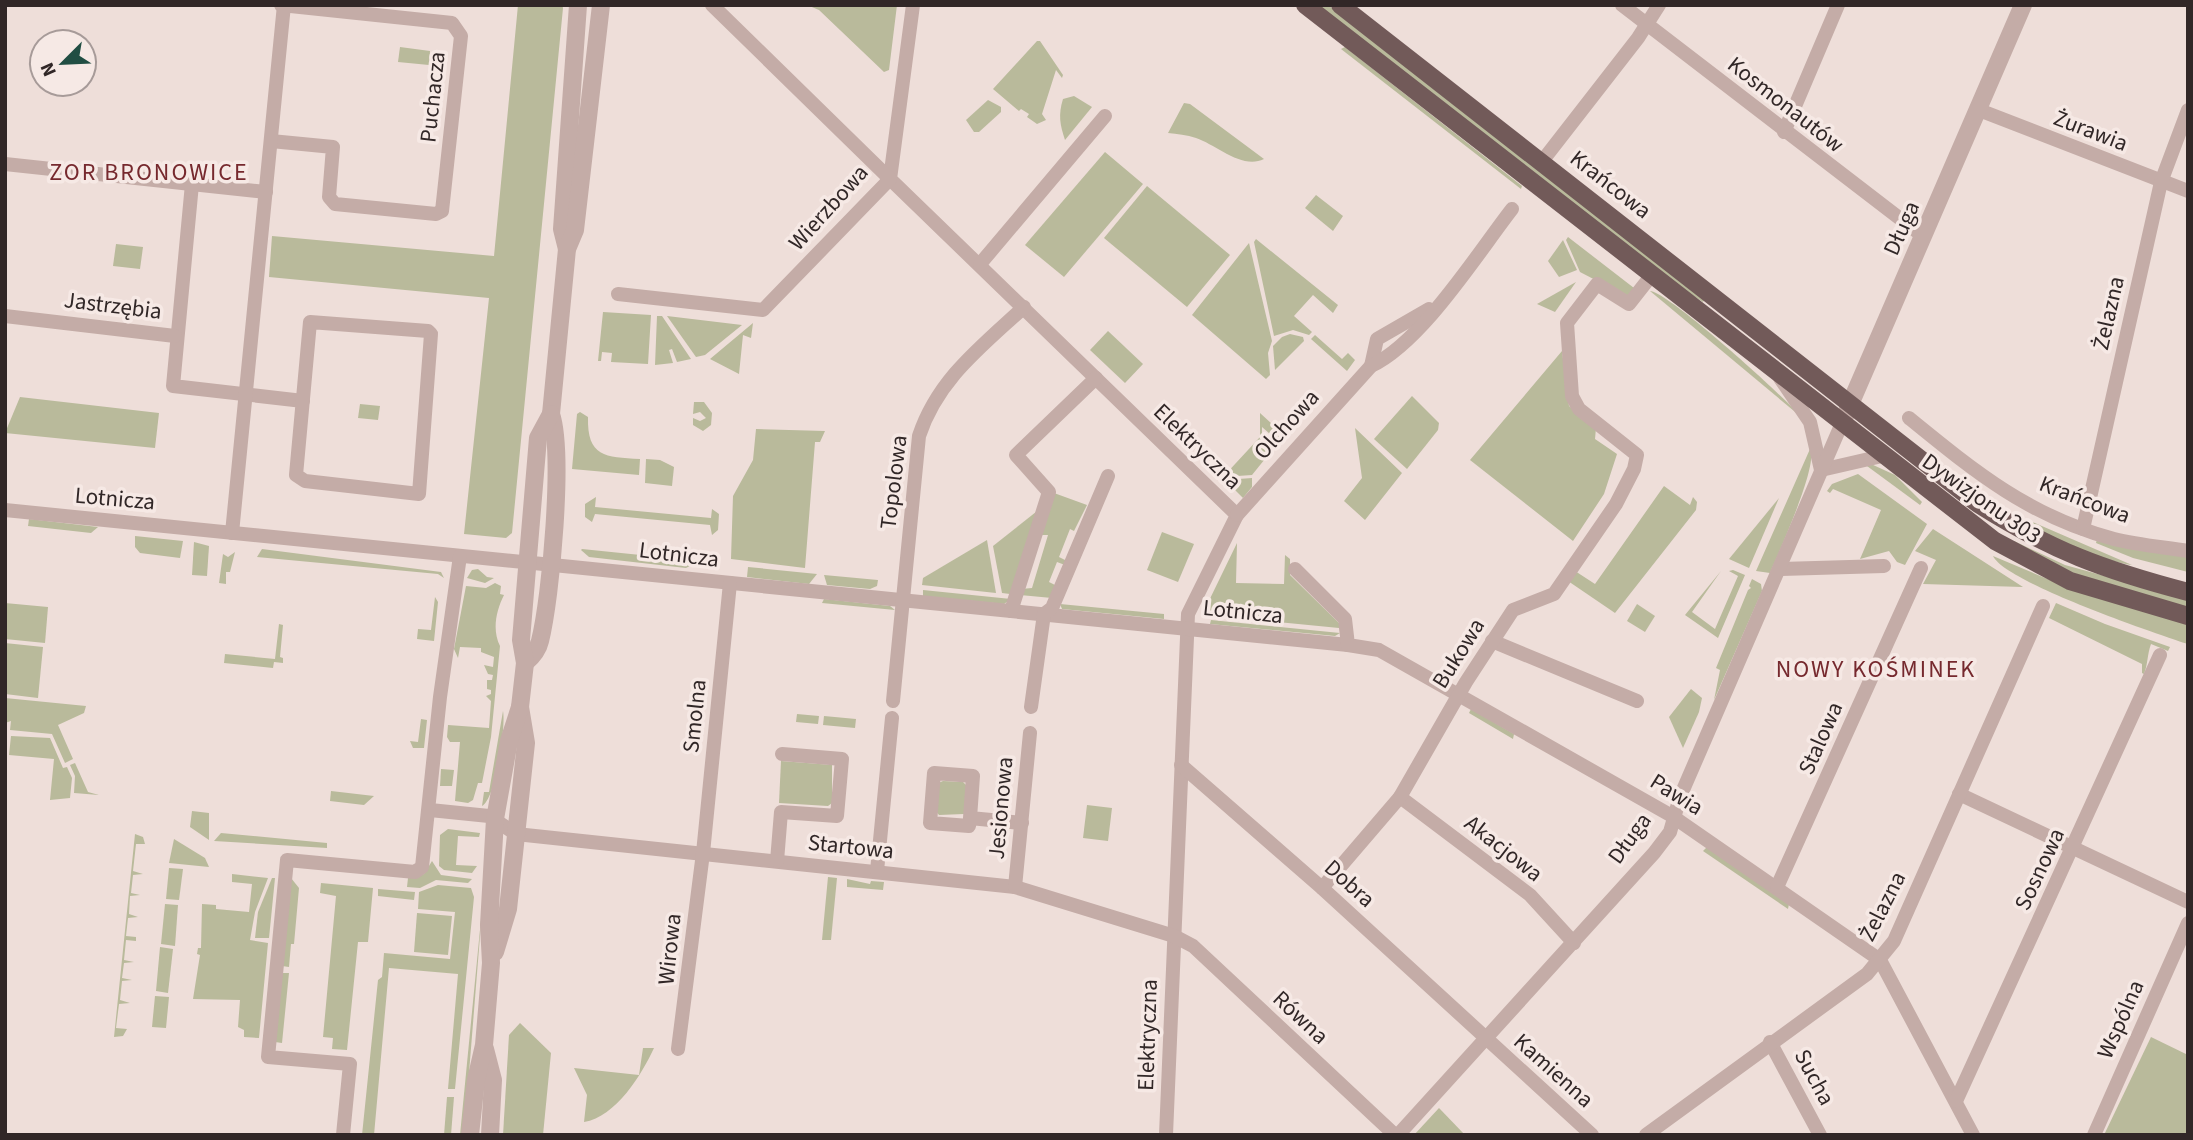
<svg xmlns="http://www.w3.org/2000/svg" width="2193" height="1140" viewBox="0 0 2193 1140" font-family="'Source Sans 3',sans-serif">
<rect width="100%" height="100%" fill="#eeded9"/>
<g fill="#b9ba9b">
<polygon points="518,5 562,5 563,8 512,533 506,538 464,534 489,298 269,277 272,236 494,256"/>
<polygon points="807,5 897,5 889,70 884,72 819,10"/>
<polygon points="1315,5 1328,5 1705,299 1703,302 1672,282"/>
<polygon points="1037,41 1040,41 1063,75 1062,78 1056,70 1042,114 1046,120 1037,124 1027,117 1029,114 1021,109 1019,111 993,89"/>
<polygon points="400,47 430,51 429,65 398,62"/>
<polygon points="1345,47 1522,186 1521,189 1341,49"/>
<path d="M1074 96 1092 107 1065 140C1060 125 1058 115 1063 99Z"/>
<polygon points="988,100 1001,107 1001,112 979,132 974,132 966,120"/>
<path d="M1184 103 1190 104 1264 159C1242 170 1217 145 1196 138 1187 135 1177 134 1168 133Z"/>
<polygon points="1105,152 1143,184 1064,277 1025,245"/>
<polygon points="1147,186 1230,255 1187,307 1104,238"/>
<polygon points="1316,195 1343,216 1333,231 1305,208"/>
<polygon points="1568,237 1634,288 1628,297 1580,272 1566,240"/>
<polygon points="1256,239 1338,305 1333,313 1313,295 1294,316 1312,332 1309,335 1293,330 1274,336 1254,242"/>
<polygon points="1563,240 1577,270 1559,277 1548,261"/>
<polygon points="1249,243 1272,341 1268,353 1270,375 1266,379 1192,315"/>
<polygon points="116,244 143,247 140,269 113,266"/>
<polygon points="1576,282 1555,312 1537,304"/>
<path d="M1650 291C1667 291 1786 398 1800 416Z"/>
<polygon points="603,312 651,315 648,364 611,362 612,353 602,352 601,361 598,361"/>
<polygon points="657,316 662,316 691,359 677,362 672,349 669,350 673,363 655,365"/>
<polygon points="667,316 742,325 705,355 696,357"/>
<polygon points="753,323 751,338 743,335 739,374 710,359"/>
<polygon points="1108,331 1143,364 1125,383 1090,350"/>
<polygon points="1290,334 1303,337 1304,341 1275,370 1273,346 1282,337"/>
<polygon points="1315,335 1342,359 1348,353 1355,360 1347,371 1311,339"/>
<polygon points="1562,351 1569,406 1596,428 1595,439 1617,454 1604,494 1573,541 1470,460"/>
<polygon points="1412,396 1439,423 1438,430 1407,469 1374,439"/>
<polygon points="20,397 159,413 155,448 5,433"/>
<polygon points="694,402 704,402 712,413 711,425 703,431 693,425 693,418 700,421 706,418 700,412 693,414"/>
<polygon points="360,404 380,406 378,420 358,418"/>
<path d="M580 412 588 417C587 457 605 457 640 459L639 475 572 469 577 414Z"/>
<polygon points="1260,413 1284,435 1278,441 1262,427 1262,434 1273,449 1252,475 1223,477 1260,437"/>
<polygon points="1355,428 1402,473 1365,520 1344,501 1362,478"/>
<polygon points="756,429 825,431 820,442 815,442 805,568 731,559 733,496 753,460"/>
<path d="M1810 449C1819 464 1779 552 1770 573L1756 571Z"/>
<polygon points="646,459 660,460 674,467 672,486 645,483"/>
<polygon points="1871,464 1895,475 1922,502 1920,505 1867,466"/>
<polygon points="1858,474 1927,524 1905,565 1897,562 1889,551 1860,559 1881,510 1833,489 1830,493 1827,491 1832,484"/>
<polygon points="1252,478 1252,487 1243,498 1225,480"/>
<polygon points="1664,486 1690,505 1693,497 1697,502 1696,510 1615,613 1568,581 1575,571 1595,584"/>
<polygon points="1054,493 1087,505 1074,531 1070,529 1059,557 1067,561 1065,565 1057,562 1049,582 1057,586 1052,598 1020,595 1021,589 1032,588 1048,535 1039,535"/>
<polygon points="596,497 595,507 711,518 712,509 719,514 718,530 712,535 710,525 595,514 592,522 585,517 585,504"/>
<polygon points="1779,498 1749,568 1729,559"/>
<polygon points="1041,508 1010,594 1002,593 993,546"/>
<path d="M2014 514 2132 565C2107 563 2028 531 2014 514Z"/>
<polygon points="29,519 98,527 91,533 28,526"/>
<polygon points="1933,529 2023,587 1923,584 1936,560 1915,551"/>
<polygon points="1162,532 1194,544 1178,582 1147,570"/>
<polygon points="135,536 183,541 180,558 140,553 135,547"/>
<polygon points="2097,539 2188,556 2188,572 2133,558 2096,543"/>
<polygon points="987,540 996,593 922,585 923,578"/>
<polygon points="2014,541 2065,565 2188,599 2188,609 2066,571 2012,544"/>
<polygon points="194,542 209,546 207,576 192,575"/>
<polygon points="1237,543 1236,583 1284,584 1285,555 1290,559 1290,575 1339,623 1339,628 1205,615 1204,611"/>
<polygon points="262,549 441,572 444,578 438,574 257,557"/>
<polygon points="581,550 582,549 699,561 686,568 589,557"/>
<polygon points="235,552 230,572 226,572 226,584 219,583 223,554 228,557"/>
<path d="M1993 556 2078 592 2188 623V644C2154 633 2005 582 1993 556Z"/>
<polygon points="748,567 817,574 809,584 747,577"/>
<polygon points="478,569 487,577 494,578 485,583 467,578 472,570"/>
<polygon points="1733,570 1745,575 1718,638 1685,615 1721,571 1692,612 1715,629 1738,576 1729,571"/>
<polygon points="824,575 878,580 877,586 870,589 827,585"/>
<polygon points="1752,579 1761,584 1762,591 1714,700 1720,670 1716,668 1748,590 1751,588 1749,586"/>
<path d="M495 583 501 586 500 594 504 595C496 611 492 630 500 646L491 737 482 783H478L473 800 468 803 455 801 460 742H450L447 737 448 725 489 728 491 701 486 696 491 694V690L487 689V680H492L493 675 488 674 484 665 493 667 494 657 481 652V648L460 647 458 658 454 649 466 586 486 588Z"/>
<polygon points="923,590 1011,599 1004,604 923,596"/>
<polygon points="435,597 438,602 434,641 417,639 418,629 431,630"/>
<polygon points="824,599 890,606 895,610 822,603"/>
<polygon points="5,603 48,607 45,643 5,639"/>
<path d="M2056 603 2105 624 2170 647 2168 651 2151 644C2147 655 2148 664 2144 674L2142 673V664L2049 618Z"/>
<polygon points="1060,604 1164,614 1164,619 1062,609"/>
<polygon points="1637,604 1655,616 1645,632 1627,621"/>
<polygon points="1211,620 1340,633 1335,636 1210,624"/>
<polygon points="279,624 283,625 280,657 283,658 283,663 274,662 273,668 224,663 225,654 275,659"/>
<polygon points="5,643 43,647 38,698 5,694"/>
<polygon points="1691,689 1702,698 1699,712 1683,748 1669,717"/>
<polygon points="5,698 86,706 84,713 58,725 73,759 65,763 52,734 10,730 11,721 5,723"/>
<polygon points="1471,709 1514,734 1513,739 1469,713"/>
<path d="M503 711C506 726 496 799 482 806L484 792H489Z"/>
<polygon points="797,714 819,716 818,724 796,722"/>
<polygon points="824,716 856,719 855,728 823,725"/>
<polygon points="421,719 427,720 424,748 413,748 410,741 418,742"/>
<polygon points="11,736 50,738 63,768 67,767 72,778 70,798 50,800 54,759 9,755"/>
<polygon points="781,761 832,765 832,803 828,806 779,803"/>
<polygon points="75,763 88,792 99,795 74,793 75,776 70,765"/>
<polygon points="441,769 454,770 452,786 440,786"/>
<polygon points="943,781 963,782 967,786 964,814 939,815 936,811 938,783"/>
<polygon points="331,791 374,796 364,805 330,801"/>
<polygon points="1087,805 1112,808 1108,841 1083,838"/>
<polygon points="192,811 209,813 209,840 190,827"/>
<polygon points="448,829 480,833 479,837 458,836 456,865 477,866 472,873 444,870 439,866 440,835"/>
<polygon points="221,833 327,843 327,848 214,841"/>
<polygon points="135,834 143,837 145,844 136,844 133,871 143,874 133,875 131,893 140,895 130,896 129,914 138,917 128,918 126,936 136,937 136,941 126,940 124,960 134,962 124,963 122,978 132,980 122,981 120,1000 130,1003 119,1004 116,1028 127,1029 123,1036 114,1037"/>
<polygon points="174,839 205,858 209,867 169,863"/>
<polygon points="1707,847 1789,904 1788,909 1703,851"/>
<polygon points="432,861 441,875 472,879 468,883 436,880 420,888 407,887 408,878 424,874"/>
<polygon points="169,868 183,869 179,900 166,899"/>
<polygon points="232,874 268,878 255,912 250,940 268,943 259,1038 244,1037 244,1030 238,1027 240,1000 193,999 200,955 197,954 198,948 201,948 202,904 216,905 216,909 249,912 252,884 232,882"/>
<polygon points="828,877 837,878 831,940 822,940"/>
<polygon points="272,878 275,878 269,938 255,938 258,912"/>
<polygon points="291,878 299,888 294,944 291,944 289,967 282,966"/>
<polygon points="847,879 870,884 871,881 884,882 883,890 847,887"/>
<polygon points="321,883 373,888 368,942 358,942 347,1050 332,1049 333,1038 323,1037 336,896 320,893"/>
<polygon points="438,885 471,888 474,897 455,1089 448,1089 458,974 389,968 374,1135 362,1135 378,980 382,977 384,953 450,959 455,912 418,909 419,892"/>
<polygon points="378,889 415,892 414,900 378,896"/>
<polygon points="483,899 464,1135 460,1135"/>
<polygon points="165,904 178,905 175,946 161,944"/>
<polygon points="417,913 452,916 448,955 414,952"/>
<polygon points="160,947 173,949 168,993 156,991"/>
<polygon points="282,973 289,973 282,1043 275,1042"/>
<polygon points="155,996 169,997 166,1028 152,1027"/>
<polygon points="520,1023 551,1053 543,1135 503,1135 509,1035"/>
<polygon points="2151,1037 2188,1055 2188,1135 2104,1135"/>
<path d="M643 1048H654C642 1074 616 1117 584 1122L587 1095 574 1068 639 1075Z"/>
<polygon points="447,1097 454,1097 451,1135 444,1135"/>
<polygon points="1439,1108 1465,1135 1414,1135"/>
</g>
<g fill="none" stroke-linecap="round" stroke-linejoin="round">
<g stroke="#c4aca7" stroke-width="14">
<polyline points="913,5 890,179 1237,515 1188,614 1166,1135"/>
<polyline points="1622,5 1924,237"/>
<polyline points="1979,110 2188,191"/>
<polyline points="1784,132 1838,5"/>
<polyline points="271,141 333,147 329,197 335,204 436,214 442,211 461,36 452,23 281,5"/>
<polyline points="1547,155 1638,38 1659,5"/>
<polyline points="5,164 266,192"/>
<polyline points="192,184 173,386 303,401"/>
<polyline points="980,264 1105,116"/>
<polyline points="618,294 763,310 890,179 712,5"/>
<polyline points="5,316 175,336"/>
<polygon points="310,322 428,331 431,334 419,494 305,481 296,475"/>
<polyline points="1371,366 1377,339 1429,309"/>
<polyline points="1780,378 1810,422 1821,470"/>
<path d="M1909 418C1974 471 2030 517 2114 539 2138 545 2163 547 2188 551"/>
<polyline points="1821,470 1882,456"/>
<polyline points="5,510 1348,645"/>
<path d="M1237 515 1371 366C1422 342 1477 254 1512 209"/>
<polyline points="2083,529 2161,182 2188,110"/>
<polyline points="232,533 284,5"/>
<polyline points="1295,569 1345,619 1348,645 1379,650 1672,816 1880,960 1973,1135"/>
<polyline points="1781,569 1884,566"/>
<polyline points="1011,611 1049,492 1016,455 1096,378"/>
<polyline points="1492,641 1637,701"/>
<path d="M893 701 919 436C938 379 981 347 1024 307"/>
<polyline points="1031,707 1044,614 1052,608 1108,476"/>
<polyline points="1181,765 1322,888 1592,1135"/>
<polyline points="1959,794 2188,902"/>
<polyline points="1400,797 1530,895 1574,943"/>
<polyline points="430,810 489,816 516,834 1015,887 1174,936 1193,946 1395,1135"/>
<polyline points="970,818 969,826 930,823 934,773 973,776 970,818 1022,823"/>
<polyline points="777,861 781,812 837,816 842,759 782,754"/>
<polyline points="877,871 892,718"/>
<polyline points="1015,887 1030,733"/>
<polyline points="1777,887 1921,568"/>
<polyline points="1322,888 1400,797 1466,682 1513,610 1554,594 1616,504 1634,469 1637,455 1579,409 1572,396 1567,323 1597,284 1629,304 1651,276"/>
<polyline points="1770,1042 1820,1135"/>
<polyline points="678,1049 703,853 730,583"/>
<polyline points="1956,1101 2160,655"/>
<polyline points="343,1135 350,1064 268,1057 287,860 415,872 422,867 440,697 460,556"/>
<polyline points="1398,1135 1654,853 1670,832 1680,797 1842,423"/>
<polyline points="1646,1135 1867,974 1894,941 2043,606"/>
<polyline points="2094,1135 2188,923"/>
</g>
<g stroke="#c4aca7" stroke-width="18">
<polyline points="567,249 562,229 578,5"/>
<polyline points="1842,423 2023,5"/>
<path d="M525 663C532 657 538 650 540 641 551 597 564 454 551 414L567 249 575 230 601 5"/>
<polyline points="495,952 508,909 526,743 520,707"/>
<polyline points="485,1049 493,1080 490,1135"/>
<polyline points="470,1135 476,1080 484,1045 491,963 489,925 495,819 509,741 520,707 525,663 521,640 538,438 551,414"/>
</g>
<g stroke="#725a59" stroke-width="18">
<polyline points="1305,5 1995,541 2070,581 2188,616"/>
<path d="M1340 5 1978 504C2052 551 2104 570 2188 592"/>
</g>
</g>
<g text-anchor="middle" stroke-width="7" stroke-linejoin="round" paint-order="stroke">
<g font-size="23" fill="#312727" stroke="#f6e9e5">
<text transform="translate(432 97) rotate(-84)" y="8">Puchacza</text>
<text transform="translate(1786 104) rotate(38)" y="8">Kosmonautów</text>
<text transform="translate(2091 130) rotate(21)" y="8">Żurawia</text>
<text transform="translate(1611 184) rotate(38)" y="8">Krańcowa</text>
<text transform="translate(828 207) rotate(-48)" y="8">Wierzbowa</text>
<text transform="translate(1901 228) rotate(-66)" y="8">Długa</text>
<text transform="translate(113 305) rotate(7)" y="8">Jastrzębia</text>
<text transform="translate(2108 313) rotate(-77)" y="8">Żelazna</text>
<text transform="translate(1286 424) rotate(-48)" y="8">Olchowa</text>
<text transform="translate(1198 446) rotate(44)" y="8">Elektryczna</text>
<text transform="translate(893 482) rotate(-83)" y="8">Topolowa</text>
<text transform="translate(115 498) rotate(5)" y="8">Lotnicza</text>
<text transform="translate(1982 498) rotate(35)" y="8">Dywizjonu 303</text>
<text transform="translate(2085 499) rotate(21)" y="8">Krańcowa</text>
<text transform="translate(679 554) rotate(7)" y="8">Lotnicza</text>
<text transform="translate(1243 611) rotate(6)" y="8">Lotnicza</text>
<text transform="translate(1458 653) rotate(-58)" y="8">Bukowa</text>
<text transform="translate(694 716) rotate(-84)" y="8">Smolna</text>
<text transform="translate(1820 738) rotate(-66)" y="8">Stalowa</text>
<text transform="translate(1677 794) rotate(32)" y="8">Pawia</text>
<text transform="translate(1000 808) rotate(-85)" y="8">Jesionowa</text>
<text transform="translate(1629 838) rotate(-54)" y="8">Długa</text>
<text transform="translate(851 846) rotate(6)" y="8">Startowa</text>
<text transform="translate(1504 848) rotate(38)" y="8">Akacjowa</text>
<text transform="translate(2039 869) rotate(-65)" y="8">Sosnowa</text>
<text transform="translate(1350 883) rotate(42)" y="8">Dobra</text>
<text transform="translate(1882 906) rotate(-63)" y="8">Żelazna</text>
<text transform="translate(669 949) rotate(-84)" y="8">Wirowa</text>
<text transform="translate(1301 1017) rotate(43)" y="8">Równa</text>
<text transform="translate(2120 1019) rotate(-66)" y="8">Wspólna</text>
<text transform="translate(1147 1035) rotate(-88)" y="8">Elektryczna</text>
<text transform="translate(1554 1070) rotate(42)" y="8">Kamienna</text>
<text transform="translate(1815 1077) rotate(62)" y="8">Sucha</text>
</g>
<g font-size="24" letter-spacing="2" fill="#76292e" stroke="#f6e9e5">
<text x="149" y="180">ZOR BRONOWICE</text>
<text x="1876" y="677">NOWY KOŚMINEK</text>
</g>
</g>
<rect width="2193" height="1140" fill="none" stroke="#312727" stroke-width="14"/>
<g transform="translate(63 63) rotate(246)"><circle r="33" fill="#f6e9e5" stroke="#a79b99" stroke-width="2"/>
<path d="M0-5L12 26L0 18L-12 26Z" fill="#214e43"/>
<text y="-10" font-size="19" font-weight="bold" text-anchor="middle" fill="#312727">N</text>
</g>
</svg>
